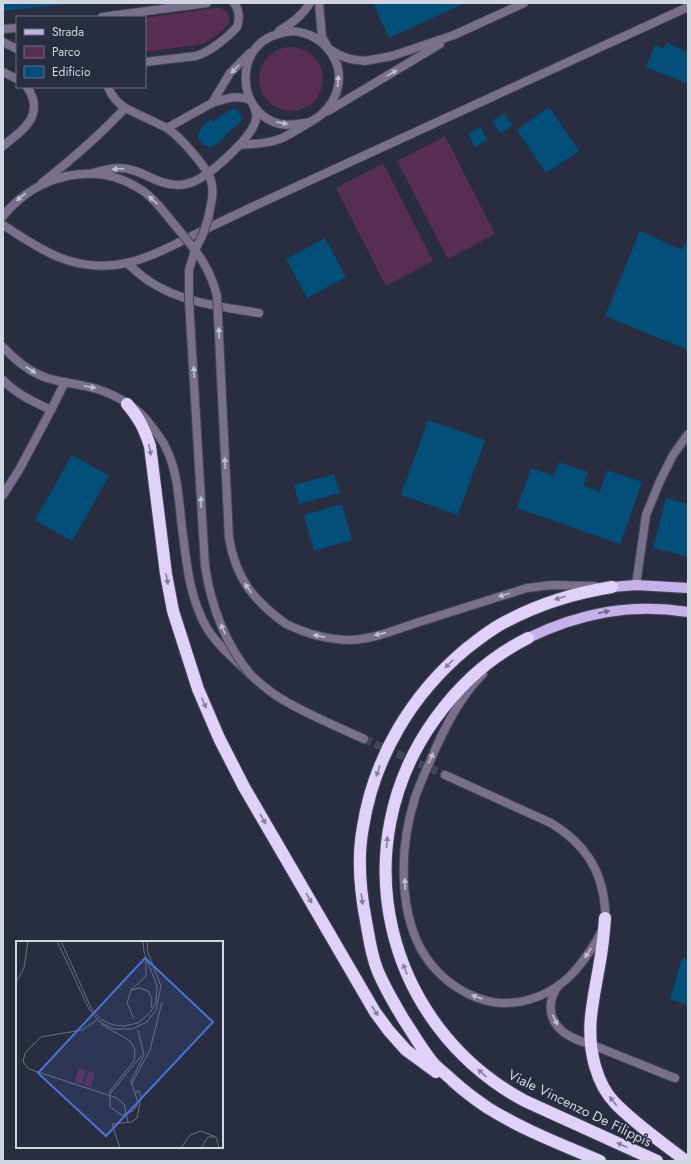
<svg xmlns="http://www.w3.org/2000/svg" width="691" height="1164" viewBox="0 0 691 1164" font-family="Jost,sans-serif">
<rect width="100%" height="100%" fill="#282d3f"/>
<g fill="#582e54">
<path d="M215 8H221L227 12 230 22C223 31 212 39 203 44L145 52V18Z"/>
<circle cx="291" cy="79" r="32"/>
<polygon points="445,136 495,234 448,259 397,161"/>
<polygon points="383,163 433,261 386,286 336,188"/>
</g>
<g fill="#024f7a">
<polygon points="3,3 66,3 66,4 3,11"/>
<polygon points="373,3 465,3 389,38"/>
<polygon points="666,43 688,52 688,84 646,67 655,45 664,49"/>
<polygon points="549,107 579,151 546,173 517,130"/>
<polygon points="232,109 236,109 240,114 242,117 240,123 224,136 225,138 215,145 211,147 203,145 198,138 198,134 202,127 211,119 212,122"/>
<polygon points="504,113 512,126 500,133 492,121"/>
<polygon points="480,127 488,140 475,147 468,134"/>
<polygon points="640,231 682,250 688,237 688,350 605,316"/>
<polygon points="325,238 346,277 307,298 286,259"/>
<polygon points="428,420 485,440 458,515 401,495"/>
<polygon points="72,455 109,476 72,541 35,520"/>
<polygon points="559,462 588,472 583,486 600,492 607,470 642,482 620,544 517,508 531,468 554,476"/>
<polygon points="334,474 340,493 299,504 294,485"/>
<polygon points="666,498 688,504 688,557 653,548"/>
<polygon points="342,504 352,540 314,551 304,515"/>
<polygon points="682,958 688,960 688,1005 670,999"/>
</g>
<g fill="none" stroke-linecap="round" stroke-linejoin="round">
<polyline stroke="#414657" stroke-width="8" stroke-dasharray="8 4" stroke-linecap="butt" points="364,739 445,775"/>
<defs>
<g id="lane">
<polyline points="319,3 322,37 329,49 339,55 350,59 365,61 392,56 454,35 524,3"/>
<polyline points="102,17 207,3"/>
<polyline points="3,29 17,28"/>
<path d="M279 31C292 23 302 16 310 3"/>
<polyline points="3,42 17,49"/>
<path d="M145 62 196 56C210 52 228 37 237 27 240 19 239 9 234 3"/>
<path d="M250 100C237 94 225 99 212 103L230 73 250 53"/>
<polyline points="125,108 167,128"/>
<polyline points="328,111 440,44"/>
<path d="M240 145C251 144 263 144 273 141 283 139 292 133 300 128 308 123 317 119 323 113 338 99 344 76 334 58 326 43 315 35 299 32 292 30 285 32 278 34 234 45 235 113 280 124 290 126 300 124 310 122"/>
<path d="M93 173C101 171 111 168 119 168 141 168 156 185 178 185 184 185 190 183 195 181 212 173 253 137 256 119 257 114 256 111 254 107"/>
<path d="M42 183C71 160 99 136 125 108 117 102 112 97 108 87"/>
<path d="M208 219C210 207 215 193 211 181 208 168 179 136 167 128L212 103"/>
<path d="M127 263C134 269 141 276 149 281 179 302 223 307 259 313"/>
<polyline points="3,495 19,470 51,410"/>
<path d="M559 985C548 999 547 1017 561 1030 570 1039 585 1042 597 1047 623 1057 649 1068 675 1078"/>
</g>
<g id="street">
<polyline points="3,72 17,79"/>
<path d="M3 146C23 130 46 115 27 87"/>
<path d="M3 216C37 174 97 159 143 191 157 201 167 216 178 229"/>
<path d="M3 225C39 248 68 270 114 265 144 262 171 246 198 233 224 220 250 208 276 196 413 133 551 70 688 7"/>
<path d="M3 347C15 360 29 372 47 378 63 383 81 384 97 389 116 395 137 407 149 423 155 431 162 439 166 448 178 472 179 502 182 528 186 557 188 586 200 614 207 633 221 647 236 661 250 674 263 688 280 698 306 714 336 726 364 739"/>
<path d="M3 380C16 394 34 402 51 410L65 382"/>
<polyline points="636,585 646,515 660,481 673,455 688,434"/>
<path d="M286 624C307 634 328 640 351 640 374 639 398 629 419 622 455 611 491 599 527 588L552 585 595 586"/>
<path d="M445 775 551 823C584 843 602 869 605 908 605 911 606 915 605 918 603 935 585 959 574 972 554 993 528 1004 500 1003 477 1001 455 989 439 973 396 931 398 851 415 798 420 782 428 767 434 752 447 723 461 696 483 674"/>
</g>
<g id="primary">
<polyline points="612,587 636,585 688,588"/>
<path d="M528 638C580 613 630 603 688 612"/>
</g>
<g id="highway">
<path d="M127 404C139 418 144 428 150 446L166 574 173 611 198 689 219 738 244 787 375 1012 389 1031 406 1050 436 1072"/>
<path d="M528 638C490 657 460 684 435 719 342 848 385 1026 525 1101L657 1161"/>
<path d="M605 918C604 934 602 951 599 967 593 1002 585 1030 595 1066 599 1080 605 1093 615 1103 635 1124 663 1143 686 1161"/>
<path d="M600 1161C563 1145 523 1130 488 1108 476 1100 464 1091 453 1081 447 1075 440 1070 434 1064 423 1051 414 1035 404 1020 394 1003 384 987 377 969 371 954 369 937 366 921 360 890 357 858 363 827 374 757 412 694 466 649 479 639 492 628 507 621 541 603 574 593 612 587"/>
</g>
</defs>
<use href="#lane" stroke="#434859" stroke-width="10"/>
<use href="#street" stroke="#434859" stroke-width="10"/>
<use href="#primary" stroke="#434859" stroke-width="12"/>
<use href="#highway" stroke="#434859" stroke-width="14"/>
<use href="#lane" stroke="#7a708c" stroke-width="8"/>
<use href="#street" stroke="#7a708c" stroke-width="8"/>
<use href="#primary" stroke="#c6b1eb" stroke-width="10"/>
<use href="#highway" stroke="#e0d1fb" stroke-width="12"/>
<defs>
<polyline id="lane-bridge" points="195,250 203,234 208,219"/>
<g id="street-bridge">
<path d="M178 229C197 252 210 267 217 296L229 538C236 579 254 601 286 624"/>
<path d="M195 250 189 270V301L205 566C211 606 225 643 250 674"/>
</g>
</defs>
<use href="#lane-bridge" stroke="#434859" stroke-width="10" stroke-linecap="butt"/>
<use href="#street-bridge" stroke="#434859" stroke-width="10" stroke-linecap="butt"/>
<use href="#lane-bridge" stroke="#7a708c" stroke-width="8"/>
<use href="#street-bridge" stroke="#7a708c" stroke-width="8"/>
</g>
<defs><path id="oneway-solid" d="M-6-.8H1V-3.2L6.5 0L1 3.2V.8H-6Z"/></defs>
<g fill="#c0c1cf">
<use href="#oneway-solid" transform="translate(235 69) rotate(134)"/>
<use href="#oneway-solid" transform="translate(392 73) rotate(-31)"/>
<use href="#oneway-solid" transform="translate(338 81) rotate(-86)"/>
<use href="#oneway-solid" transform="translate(282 123) rotate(12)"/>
<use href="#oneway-solid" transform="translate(118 169) rotate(178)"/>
<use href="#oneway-solid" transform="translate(21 197) rotate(140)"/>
<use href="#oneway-solid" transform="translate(153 200) rotate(-137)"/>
<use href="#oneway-solid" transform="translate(219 333) rotate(-93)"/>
<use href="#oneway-solid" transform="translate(31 370) rotate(32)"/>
<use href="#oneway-solid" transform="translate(194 372) rotate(-93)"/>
<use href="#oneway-solid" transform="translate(90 387) rotate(11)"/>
<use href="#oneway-solid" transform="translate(225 463) rotate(-93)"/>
<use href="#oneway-solid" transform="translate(201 502) rotate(-93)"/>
<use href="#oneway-solid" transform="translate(248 588) rotate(-125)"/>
<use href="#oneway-solid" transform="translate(504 595) rotate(162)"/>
<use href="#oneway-solid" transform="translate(223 629) rotate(-114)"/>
<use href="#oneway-solid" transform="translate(380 634) rotate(167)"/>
<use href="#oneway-solid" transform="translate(319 636) rotate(-169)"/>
<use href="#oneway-solid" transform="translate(431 758) rotate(-66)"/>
<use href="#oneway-solid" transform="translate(405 884) rotate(-93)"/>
<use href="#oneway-solid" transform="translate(588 953) rotate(124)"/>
<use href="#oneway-solid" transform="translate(477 997) rotate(-160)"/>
<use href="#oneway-solid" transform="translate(555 1020) rotate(64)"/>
</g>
<g fill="#847f9d">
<use href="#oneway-solid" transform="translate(150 450) rotate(78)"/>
<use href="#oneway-solid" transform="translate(167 579) rotate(79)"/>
<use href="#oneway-solid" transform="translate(560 598) rotate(162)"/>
<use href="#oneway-solid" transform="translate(449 664) rotate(135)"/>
<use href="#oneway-solid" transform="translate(204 703) rotate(67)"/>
<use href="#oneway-solid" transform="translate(378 771) rotate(109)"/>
<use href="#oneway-solid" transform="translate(263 819) rotate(60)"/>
<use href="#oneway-solid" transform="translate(387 842) rotate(-85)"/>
<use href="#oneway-solid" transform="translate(309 898) rotate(60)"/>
<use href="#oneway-solid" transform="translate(362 899) rotate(82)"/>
<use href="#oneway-solid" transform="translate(405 969) rotate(-111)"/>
<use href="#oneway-solid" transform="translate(375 1011) rotate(57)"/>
<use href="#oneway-solid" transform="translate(482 1073) rotate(-138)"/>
<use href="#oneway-solid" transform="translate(613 1101) rotate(-129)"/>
<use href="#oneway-solid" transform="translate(622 1145) rotate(-156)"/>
</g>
<use fill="#6f688c" href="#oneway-solid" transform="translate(604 612) rotate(-13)"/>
<g text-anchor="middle" stroke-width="3" stroke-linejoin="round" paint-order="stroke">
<g font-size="14" fill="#d1d5e0" stroke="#282d3f">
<text transform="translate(580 1108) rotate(26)" y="5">Viale Vincenzo De Filippis</text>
</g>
</g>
<g transform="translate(16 941)">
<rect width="207" height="207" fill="#282d3f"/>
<path d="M63 127 70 129 66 143 59 141ZM72 130 79 132 75 146 68 144Z" fill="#582e54"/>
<path fill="none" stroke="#6c707f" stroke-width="1" d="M41 0 73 68 84 81M45 0 76 69 86 79 97 84M0 41 8 27 12 0M115 49 130 35V19M118 78 111 62 115 49 124 47 132 50 136 58 135 67M81 79 66 89 25 96 9 112 7 121 13 128 101 157 108 163 112 181M84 81 98 88H116L131 81 140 69 145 45 132 12 131 0M85 83 114 100 119 108 118 120 94 150V166L106 174 117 170 122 162 115 140 128 114 122 89M97 84 108 85 122 82 134 72 140 61 141 45 128 11 127 0M115 144 134 109 146 61M94 153 126 114M104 207 96 183 115 181 121 177 125 156 123 150 119 152M165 207 174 194 185 190 200 196 203 207M185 207 192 196H199"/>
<path fill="#4a70da" fill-opacity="0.15" stroke="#4a70da" stroke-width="2" d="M129 17 197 81 90 195 22 132Z"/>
<rect width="207" height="207" fill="none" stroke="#d1d5e0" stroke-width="2"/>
</g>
<rect width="691" height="1164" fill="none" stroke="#d1d5e0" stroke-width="8"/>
<rect x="16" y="16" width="130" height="72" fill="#282d3f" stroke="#6c707f"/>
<rect x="24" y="29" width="20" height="6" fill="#c6b1eb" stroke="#6c707f"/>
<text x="52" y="36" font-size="12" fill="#d1d5e0">Strada</text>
<rect x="24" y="46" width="20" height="12" fill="#582e54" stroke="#6c707f"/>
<text x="52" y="56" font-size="12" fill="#d1d5e0">Parco</text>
<rect x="24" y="66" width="20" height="12" fill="#024f7a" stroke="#6c707f"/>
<text x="52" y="76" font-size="12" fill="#d1d5e0">Edificio</text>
</svg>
